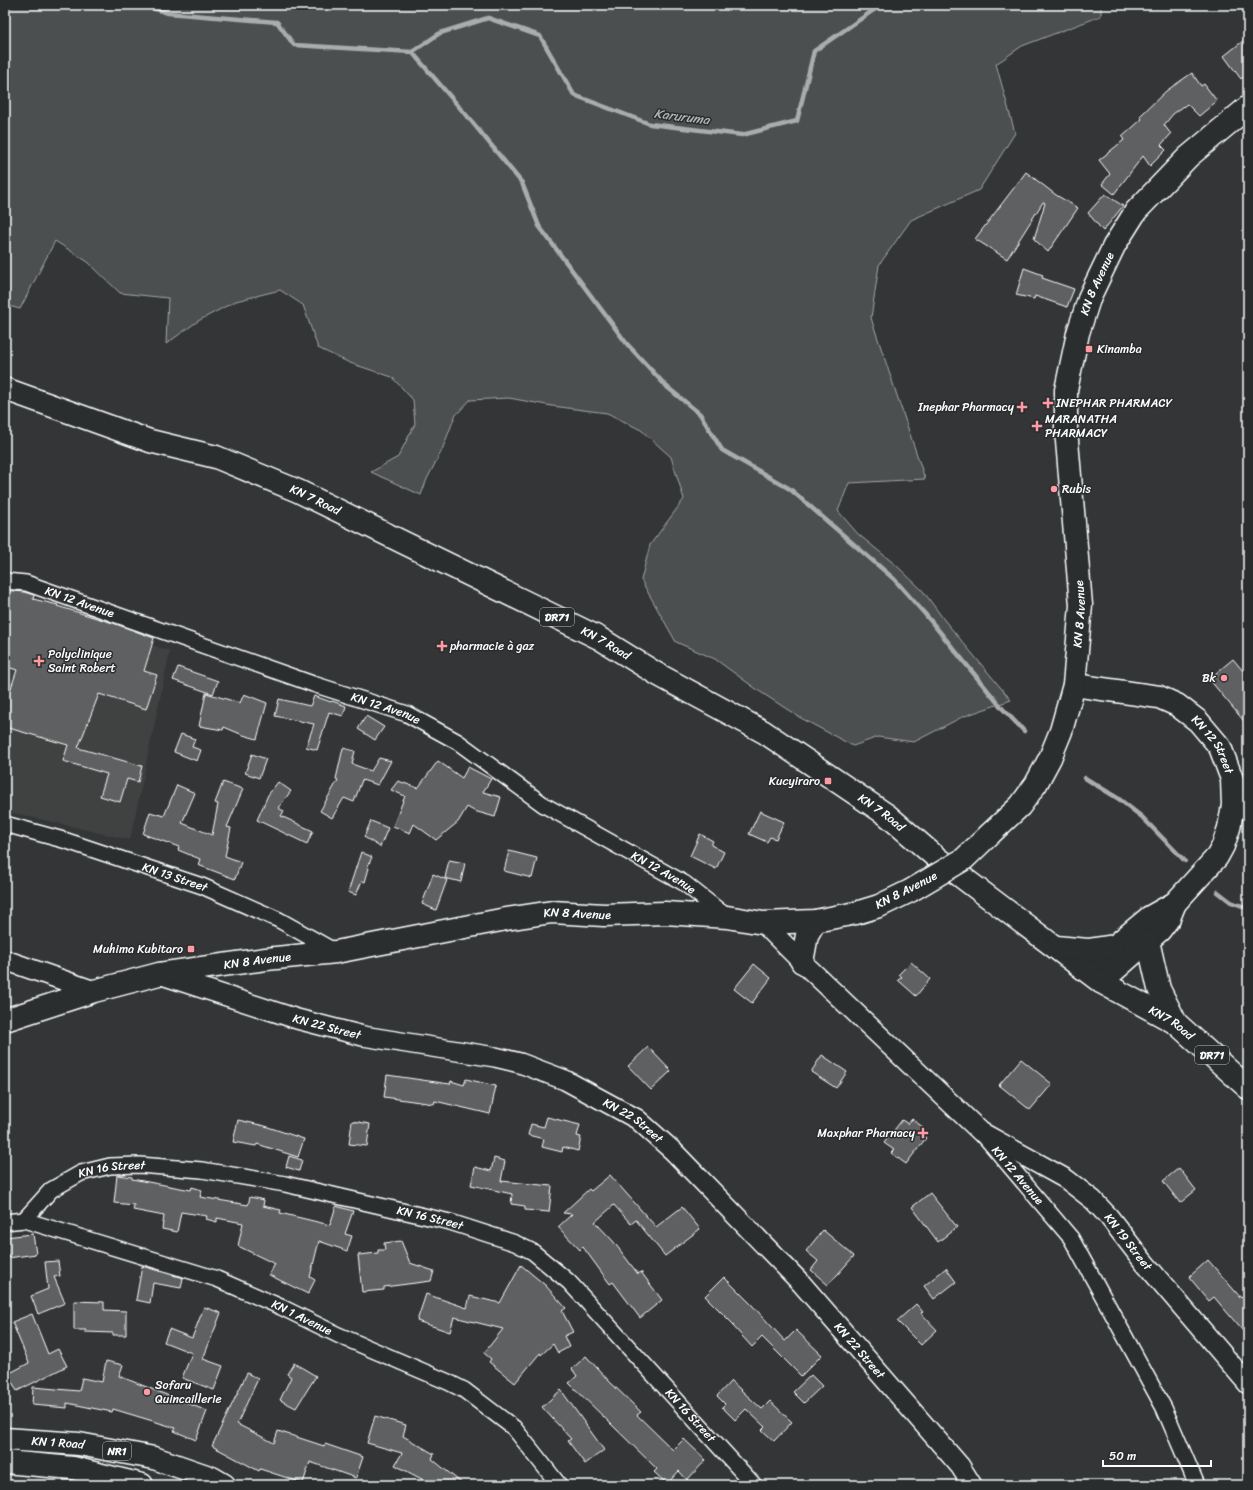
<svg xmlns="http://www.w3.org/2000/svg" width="1253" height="1490" viewBox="0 0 1253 1490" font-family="Sriracha,sans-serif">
<rect width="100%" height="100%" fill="#333536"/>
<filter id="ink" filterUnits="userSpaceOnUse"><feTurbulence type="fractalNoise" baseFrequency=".025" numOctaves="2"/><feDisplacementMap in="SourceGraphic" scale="8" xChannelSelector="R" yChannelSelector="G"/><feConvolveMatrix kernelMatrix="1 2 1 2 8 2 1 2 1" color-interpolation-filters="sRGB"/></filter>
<g filter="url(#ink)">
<polygon fill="#404243" points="5,598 13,599 170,651 130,840 5,811"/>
<polygon fill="#4c4f50" stroke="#a6a7a8" points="5,5 559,5 576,6 579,5 1101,5 1101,16 1022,46 996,64 1015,133 979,190 911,220 879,265 871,318 925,479 849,483 838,511 858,534 897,566 923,591 945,621 1011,700 962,717 914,742 878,737 853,746 799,717 759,691 715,659 676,642 641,580 650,545 684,499 671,457 641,430 607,413 552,406 509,398 470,400 455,416 442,450 427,479 421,495 371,472 398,457 415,424 413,400 392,377 350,363 318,348 303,305 280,290 236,301 198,321 166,344 168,298 120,293 88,262 55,241 20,309 5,305"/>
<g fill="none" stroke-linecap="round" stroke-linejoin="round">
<g stroke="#abacad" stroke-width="4.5">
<polyline points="144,5 168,13 277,22 294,45 412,52 473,123 522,183 539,226 627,344 667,387 700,414 722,450 790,489 894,579 925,614 1002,708 1024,731"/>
<polyline points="412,52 440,33 488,18 540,36 574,95 650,124 742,135 797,121 814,51 881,5"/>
<polyline points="1085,778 1119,799 1142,817 1185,861"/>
<polyline points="1218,892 1231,902 1248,908"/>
</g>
</g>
<g fill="#5f6162" stroke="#fff">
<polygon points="1248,37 1248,72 1241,79 1224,56"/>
<polygon points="1192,73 1201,86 1204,84 1217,101 1199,116 1187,104 1173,114 1164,125 1171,134 1161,145 1166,150 1150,166 1143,156 1114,194 1102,184 1110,174 1099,160 1124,140 1122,137 1142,119 1140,116 1166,91"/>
<polygon points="1026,172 1056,195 1078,208 1048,252 1034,239 1045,203 1043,202 1007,259 975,239"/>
<polygon points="1105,194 1123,206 1103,231 1088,213"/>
<polygon points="1024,268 1043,275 1042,278 1074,289 1067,307 1035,296 1034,299 1016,295"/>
<polygon points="5,590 24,592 34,595 33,599 58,605 57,606 113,623 154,638 144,671 157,675 146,709 99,694 78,748 142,766 138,782 127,779 120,802 100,796 107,774 63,761 68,745 5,727 5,690 10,691 17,670 5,666"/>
<polygon points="1233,659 1248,677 1248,726 1209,679"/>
<polygon points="178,667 218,681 213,694 173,680"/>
<polygon points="206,693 240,703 244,694 267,703 257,739 243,735 224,727 223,730 199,726"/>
<polygon points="314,696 331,702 332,701 346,706 343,716 329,712 317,750 306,747 314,724 275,716 279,699 310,706"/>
<polygon points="366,716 384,727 375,740 358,729"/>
<polygon points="181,734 195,739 192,747 201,750 197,761 174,752"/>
<polygon points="343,748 355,751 352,764 371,771 379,758 391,761 378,785 362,780 354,802 344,798 332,818 320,811 338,780 336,779"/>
<polygon points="252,754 266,759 259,778 245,773"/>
<polygon points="438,761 462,778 468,767 491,779 483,792 501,797 495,817 474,811 467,807 458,822 436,840 414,824 410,833 393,826 405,796 391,790 398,781 418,788"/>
<polygon points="223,782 243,789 227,827 231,828 225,856 241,862 235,879 198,865 200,859 178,850 179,847 143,834 150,812 164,816 177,785 195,793 182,823 212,835 218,804 215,803"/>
<polygon points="278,782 291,791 278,808 284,811 281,816 313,831 307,844 257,820 268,795"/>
<polygon points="760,811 784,822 776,839 770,837 767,842 749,834"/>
<polygon points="371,821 388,828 380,847 364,837"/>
<polygon points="700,834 713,841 711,845 724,852 716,869 690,856"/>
<polygon points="509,851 537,858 532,878 504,871"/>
<polygon points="361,852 372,857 367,868 369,868 365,882 362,881 356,895 348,892"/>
<polygon points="449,860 465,863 461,882 445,878"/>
<polygon points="433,874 447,880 436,910 422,904"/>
<polygon points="911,962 930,979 916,996 898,980 902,977 899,974"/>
<polygon points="754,964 771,978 752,1003 734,989"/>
<polygon points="648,1047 671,1071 651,1090 628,1066"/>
<polygon points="822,1055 847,1072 836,1088 811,1072"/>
<polygon points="1021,1059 1052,1084 1030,1110 999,1085"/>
<polygon points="387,1075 450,1084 451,1081 464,1085 466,1079 496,1086 490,1114 435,1101 434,1104 384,1097"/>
<polygon points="547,1117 580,1125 577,1136 581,1137 578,1151 563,1147 562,1152 542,1147 544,1139 528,1135 531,1124 544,1127"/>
<polygon points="912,1119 924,1128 920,1133 926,1138 906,1164 891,1153 894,1150 884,1143 902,1120 908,1124"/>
<polygon points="238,1120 265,1126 304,1139 298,1157 257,1144 256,1146 233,1142"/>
<polygon points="352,1121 370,1124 367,1146 349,1144"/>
<polygon points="289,1156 302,1160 299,1171 286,1167"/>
<polygon points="494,1158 505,1161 501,1181 552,1186 549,1212 525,1210 525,1206 511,1204 512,1194 471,1185 475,1167 491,1171"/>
<polygon points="1179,1168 1196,1190 1180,1203 1163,1181"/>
<polygon points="117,1175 132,1177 132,1179 191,1190 192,1187 202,1190 200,1197 248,1205 250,1197 264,1200 263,1206 281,1210 280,1213 330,1225 336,1206 353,1211 345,1234 352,1236 347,1251 319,1241 310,1277 315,1280 308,1294 269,1275 275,1264 238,1246 243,1223 217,1218 217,1222 206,1219 207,1216 181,1212 177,1232 162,1229 164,1216 133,1210 134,1205 114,1203"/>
<polygon points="610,1175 656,1227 682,1207 700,1229 665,1256 636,1220 631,1224 614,1205 595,1222 613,1241 638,1274 641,1272 662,1300 640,1318 613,1282 610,1284 583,1247 580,1250 558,1227 572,1214 563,1213 589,1189 591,1191"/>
<polygon points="930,1193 957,1227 938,1242 912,1207"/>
<polygon points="823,1230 854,1256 828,1285 811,1270 818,1261 806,1251"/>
<polygon points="33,1234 36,1254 8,1258 5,1237"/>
<polygon points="401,1241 410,1263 434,1271 431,1281 384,1287 384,1290 362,1292 358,1255 378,1253 378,1250 385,1250 384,1243"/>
<polygon points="1208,1260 1241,1298 1248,1293 1248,1337 1214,1297 1209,1301 1189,1277"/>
<polygon points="58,1261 60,1276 54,1277 65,1303 38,1314 31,1296 48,1289 45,1262"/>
<polygon points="521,1265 545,1285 566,1308 562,1311 573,1332 564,1336 569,1347 558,1353 553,1344 541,1355 540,1353 515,1383 489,1362 491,1359 484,1353 503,1329 454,1317 450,1332 417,1321 426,1294 467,1308 470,1296 500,1303"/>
<polygon points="142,1266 183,1278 181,1288 153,1283 150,1303 136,1300"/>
<polygon points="946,1268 956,1282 934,1299 924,1286"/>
<polygon points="724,1277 751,1304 785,1341 796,1330 822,1355 801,1376 762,1337 752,1347 733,1326 734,1325 705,1296"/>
<polygon points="74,1301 104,1302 104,1310 126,1311 126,1335 113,1335 113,1333 85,1332 86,1330 74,1330"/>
<polygon points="916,1304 923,1312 921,1313 937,1330 921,1345 897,1321"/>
<polygon points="204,1307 221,1313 203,1359 223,1366 214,1390 182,1378 192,1353 164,1342 169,1329 192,1338"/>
<polygon points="32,1314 48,1354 58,1349 67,1366 17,1391 8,1374 29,1363 12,1322"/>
<polygon points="586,1356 609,1381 641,1412 637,1415 673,1450 684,1439 706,1460 687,1480 679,1471 667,1484 654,1472 657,1469 569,1383 577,1376 572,1369"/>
<polygon points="106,1361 123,1365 119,1376 207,1411 196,1440 174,1431 176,1428 113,1409 112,1412 67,1403 67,1408 32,1405 33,1387 79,1391 82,1378 102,1382"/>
<polygon points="294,1363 316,1376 296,1408 280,1400 291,1377 287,1374"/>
<polygon points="247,1373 258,1379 237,1424 274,1443 278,1431 324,1446 325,1444 363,1457 356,1478 310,1462 303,1483 260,1469 259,1471 212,1446"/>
<polygon points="811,1375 822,1386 804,1403 793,1392"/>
<polygon points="731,1381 762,1409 770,1401 792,1422 774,1441 762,1430 765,1427 746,1409 735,1420 722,1407 725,1404 717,1396"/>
<polygon points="561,1390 604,1450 585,1464 568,1441 571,1439 542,1407"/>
<polygon points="375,1416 406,1425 403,1436 434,1454 432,1459 464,1485 433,1485 395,1465 402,1453 367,1443"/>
</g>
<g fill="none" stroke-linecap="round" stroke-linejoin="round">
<defs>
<g id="minor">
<path id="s1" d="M5 581 26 583 313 684 407 714 458 742 544 805 684 883 727 917"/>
<polyline points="1233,805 1248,811"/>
<path id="s2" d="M5 824 67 841 202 886 279 920 336 952"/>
<path id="s3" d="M986 1138 1071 1238 1164 1408 1197 1485"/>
<path id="s4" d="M24 1220 51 1190 81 1173 110 1166 139 1165 202 1170 285 1184 450 1222 515 1243 533 1252 569 1282 754 1485"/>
<path id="s5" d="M5 1222 24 1220 217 1279 281 1307 338 1335 448 1382 464 1390 514 1428 559 1485"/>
</g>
<g id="tertiary">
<path id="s6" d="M763 923 802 962 981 1132 1066 1179 1093 1200 1109 1217 1143 1261 1248 1384"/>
<polyline points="5,960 94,991"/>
<path id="s7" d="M159 974 297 1019 363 1036 495 1057 520 1063 565 1080 637 1119 673 1151 801 1283 960 1466 972 1485"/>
</g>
<g id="secondary">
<path id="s8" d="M1074 685 1159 697 1177 705 1198 721 1220 747 1232 779 1233 805 1229 828 1223 846 1217 857 1175 903 1150 917 1086 970"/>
<path id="s9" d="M990 834 1020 806 1036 784 1050 758 1061 731 1074 685 1081 605 1066 429V390L1078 333 1090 296 1114 246 1136 211 1188 157 1248 107"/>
<polyline points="802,962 807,935 815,921"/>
<polyline points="1101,982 1160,930 1169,918 1175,903"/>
<path id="s10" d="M5 1020 94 991 159 974 266 959 336 952 506 919 552 912 604 915 665 913 727 917 763 923 815 921 856 913 879 906 910 891"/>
</g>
<g id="primary">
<path id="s11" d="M5 389 150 441 216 457 298 491 599 638 657 674 764 732 887 815 938 859 1101 982 1176 1023 1248 1088"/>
<polyline points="1148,941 1159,989 1176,1023"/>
<polyline points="1056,947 1088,950 1114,946"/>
</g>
<g id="trunk">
<path id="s12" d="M5 1439 79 1444 154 1458 212 1478 224 1485"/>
<polyline points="5,1462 73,1468 142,1485"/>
</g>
</defs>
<use href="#minor" stroke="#fff" stroke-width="18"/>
<use href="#tertiary" stroke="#fff" stroke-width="22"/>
<use href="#secondary" stroke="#fff" stroke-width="25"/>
<use href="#primary" stroke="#fff" stroke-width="25"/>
<use href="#trunk" stroke="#fff" stroke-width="25"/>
<use href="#minor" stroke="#2a2d2e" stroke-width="15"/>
<use href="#tertiary" stroke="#2a2d2e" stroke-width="19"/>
<use href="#secondary" stroke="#2a2d2e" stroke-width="22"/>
<use href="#primary" stroke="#2a2d2e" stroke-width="22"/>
<use href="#trunk" stroke="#2a2d2e" stroke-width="22"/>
<defs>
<polyline id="secondary-bridge" points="910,891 964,859 990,834"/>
</defs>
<use href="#secondary-bridge" stroke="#fff" stroke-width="25" stroke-linecap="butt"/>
<use href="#secondary-bridge" stroke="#2a2d2e" stroke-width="22"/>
</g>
</g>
<g fill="#ff9aa2" stroke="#2a2d2e" stroke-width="1.5">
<rect x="1085" y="345" width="8" height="8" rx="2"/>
<path d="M1046 397h4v4h4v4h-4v4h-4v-4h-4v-4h4z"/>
<path d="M1020 401h4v4h4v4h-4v4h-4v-4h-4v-4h4z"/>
<path d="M1035 420h4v4h4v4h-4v4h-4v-4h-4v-4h4z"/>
<circle cx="1054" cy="489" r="4"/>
<path d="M440 640h4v4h4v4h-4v4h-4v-4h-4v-4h4z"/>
<path d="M37 655h4v4h4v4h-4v4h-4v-4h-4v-4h4z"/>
<circle cx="1224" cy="678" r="4"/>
<rect x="824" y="777" width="8" height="8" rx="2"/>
<rect x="187" y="945" width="8" height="8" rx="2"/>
<path d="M921 1127h4v4h4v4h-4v4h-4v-4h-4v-4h4z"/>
<circle cx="147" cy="1392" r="4"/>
</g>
<g text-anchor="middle" stroke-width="3" stroke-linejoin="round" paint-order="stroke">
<g fill="#2a2d2e" stroke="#bfc0c0" stroke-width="1">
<rect x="540" y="608" width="34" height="18" rx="3"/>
<rect x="1195" y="1046" width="34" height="18" rx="3"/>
<rect x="103" y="1442" width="28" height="18" rx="3"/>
</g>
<g font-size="11" font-weight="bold" fill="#fff">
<text x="557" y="621">DR71</text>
<text x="1212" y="1059">DR71</text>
<text x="117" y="1455">NR1</text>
</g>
<g font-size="12" fill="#fff" stroke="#2a2d2e">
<text dy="4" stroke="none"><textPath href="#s9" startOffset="582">KN 8 Avenue</textPath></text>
<text dy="4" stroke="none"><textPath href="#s11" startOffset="330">KN 7 Road</textPath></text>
<text dy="4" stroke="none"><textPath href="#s1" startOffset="78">KN 12 Avenue</textPath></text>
<text dy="4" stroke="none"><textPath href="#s9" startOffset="246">KN 8 Avenue</textPath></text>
<text dy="4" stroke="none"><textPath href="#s11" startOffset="654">KN 7 Road</textPath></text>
<text dy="4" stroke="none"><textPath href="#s1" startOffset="402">KN 12 Avenue</textPath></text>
<text dy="4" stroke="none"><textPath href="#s8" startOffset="160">KN 12 Street</textPath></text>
<text dy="4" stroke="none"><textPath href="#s11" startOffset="978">KN 7 Road</textPath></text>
<text dy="4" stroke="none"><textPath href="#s1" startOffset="726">KN 12 Avenue</textPath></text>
<text dy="4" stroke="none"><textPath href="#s2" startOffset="178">KN 13 Street</textPath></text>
<text transform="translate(906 890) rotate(-27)" y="4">KN 8 Avenue</text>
<text dy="4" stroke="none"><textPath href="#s10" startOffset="584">KN 8 Avenue</textPath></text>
<text dy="4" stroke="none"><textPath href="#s10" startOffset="260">KN 8 Avenue</textPath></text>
<text dy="4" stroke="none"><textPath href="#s11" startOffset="1337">KN7 Road</textPath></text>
<text dy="4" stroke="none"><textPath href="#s7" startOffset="176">KN 22 Street</textPath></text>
<text dy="4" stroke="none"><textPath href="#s7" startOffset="500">KN 22 Street</textPath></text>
<text dy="4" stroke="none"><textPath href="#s4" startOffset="106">KN 16 Street</textPath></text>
<text dy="4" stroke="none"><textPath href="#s3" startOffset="49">KN 12 Avenue</textPath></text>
<text dy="4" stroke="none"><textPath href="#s4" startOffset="430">KN 16 Street</textPath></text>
<text dy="4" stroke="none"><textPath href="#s6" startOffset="488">KN 19 Street</textPath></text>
<text dy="4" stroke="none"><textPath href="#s5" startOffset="314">KN 1 Avenue</textPath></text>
<text dy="4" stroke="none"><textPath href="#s7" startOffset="824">KN 22 Street</textPath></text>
<text dy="4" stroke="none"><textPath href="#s4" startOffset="766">KN 16 Street</textPath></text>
<text dy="4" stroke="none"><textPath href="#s12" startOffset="53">KN 1 Road</textPath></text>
</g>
<g font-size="12" fill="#fff" stroke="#2a2d2e" text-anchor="start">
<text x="1097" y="353">Kinamba</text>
<text x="1056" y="407">INEPHAR PHARMACY</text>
<text x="1014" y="411" text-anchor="end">Inephar Pharmacy</text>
<text x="1045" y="423">MARANATHA<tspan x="1045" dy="14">PHARMACY</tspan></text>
<text x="1062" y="493">Rubis</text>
<text x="450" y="650">pharmacie à gaz</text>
<text x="48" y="658">Polyclinique<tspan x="48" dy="14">Saint Robert</tspan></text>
<text x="1216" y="682" text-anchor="end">Bk</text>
<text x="820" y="785" text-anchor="end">Kucyiraro</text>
<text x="183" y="953" text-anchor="end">Muhima Kubitaro</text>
<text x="915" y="1137" text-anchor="end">Maxphar Pharnacy</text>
<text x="155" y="1389">Sofaru<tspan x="155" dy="14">Quincaillerie</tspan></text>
</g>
<g font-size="13" font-style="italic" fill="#b2b3b4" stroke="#2a2d2e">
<text transform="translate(682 116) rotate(7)" y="5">Karuruma</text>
</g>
</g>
<rect width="1253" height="1490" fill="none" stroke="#2a2d2e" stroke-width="20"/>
<rect x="10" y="10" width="1233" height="1470" fill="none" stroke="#fff" stroke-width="1.5" filter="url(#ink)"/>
<path d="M1103 1460v6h108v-6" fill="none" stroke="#ffffff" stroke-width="2"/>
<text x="1109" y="1460" font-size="12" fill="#ffffff" stroke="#2a2d2e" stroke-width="3" paint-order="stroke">50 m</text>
</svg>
